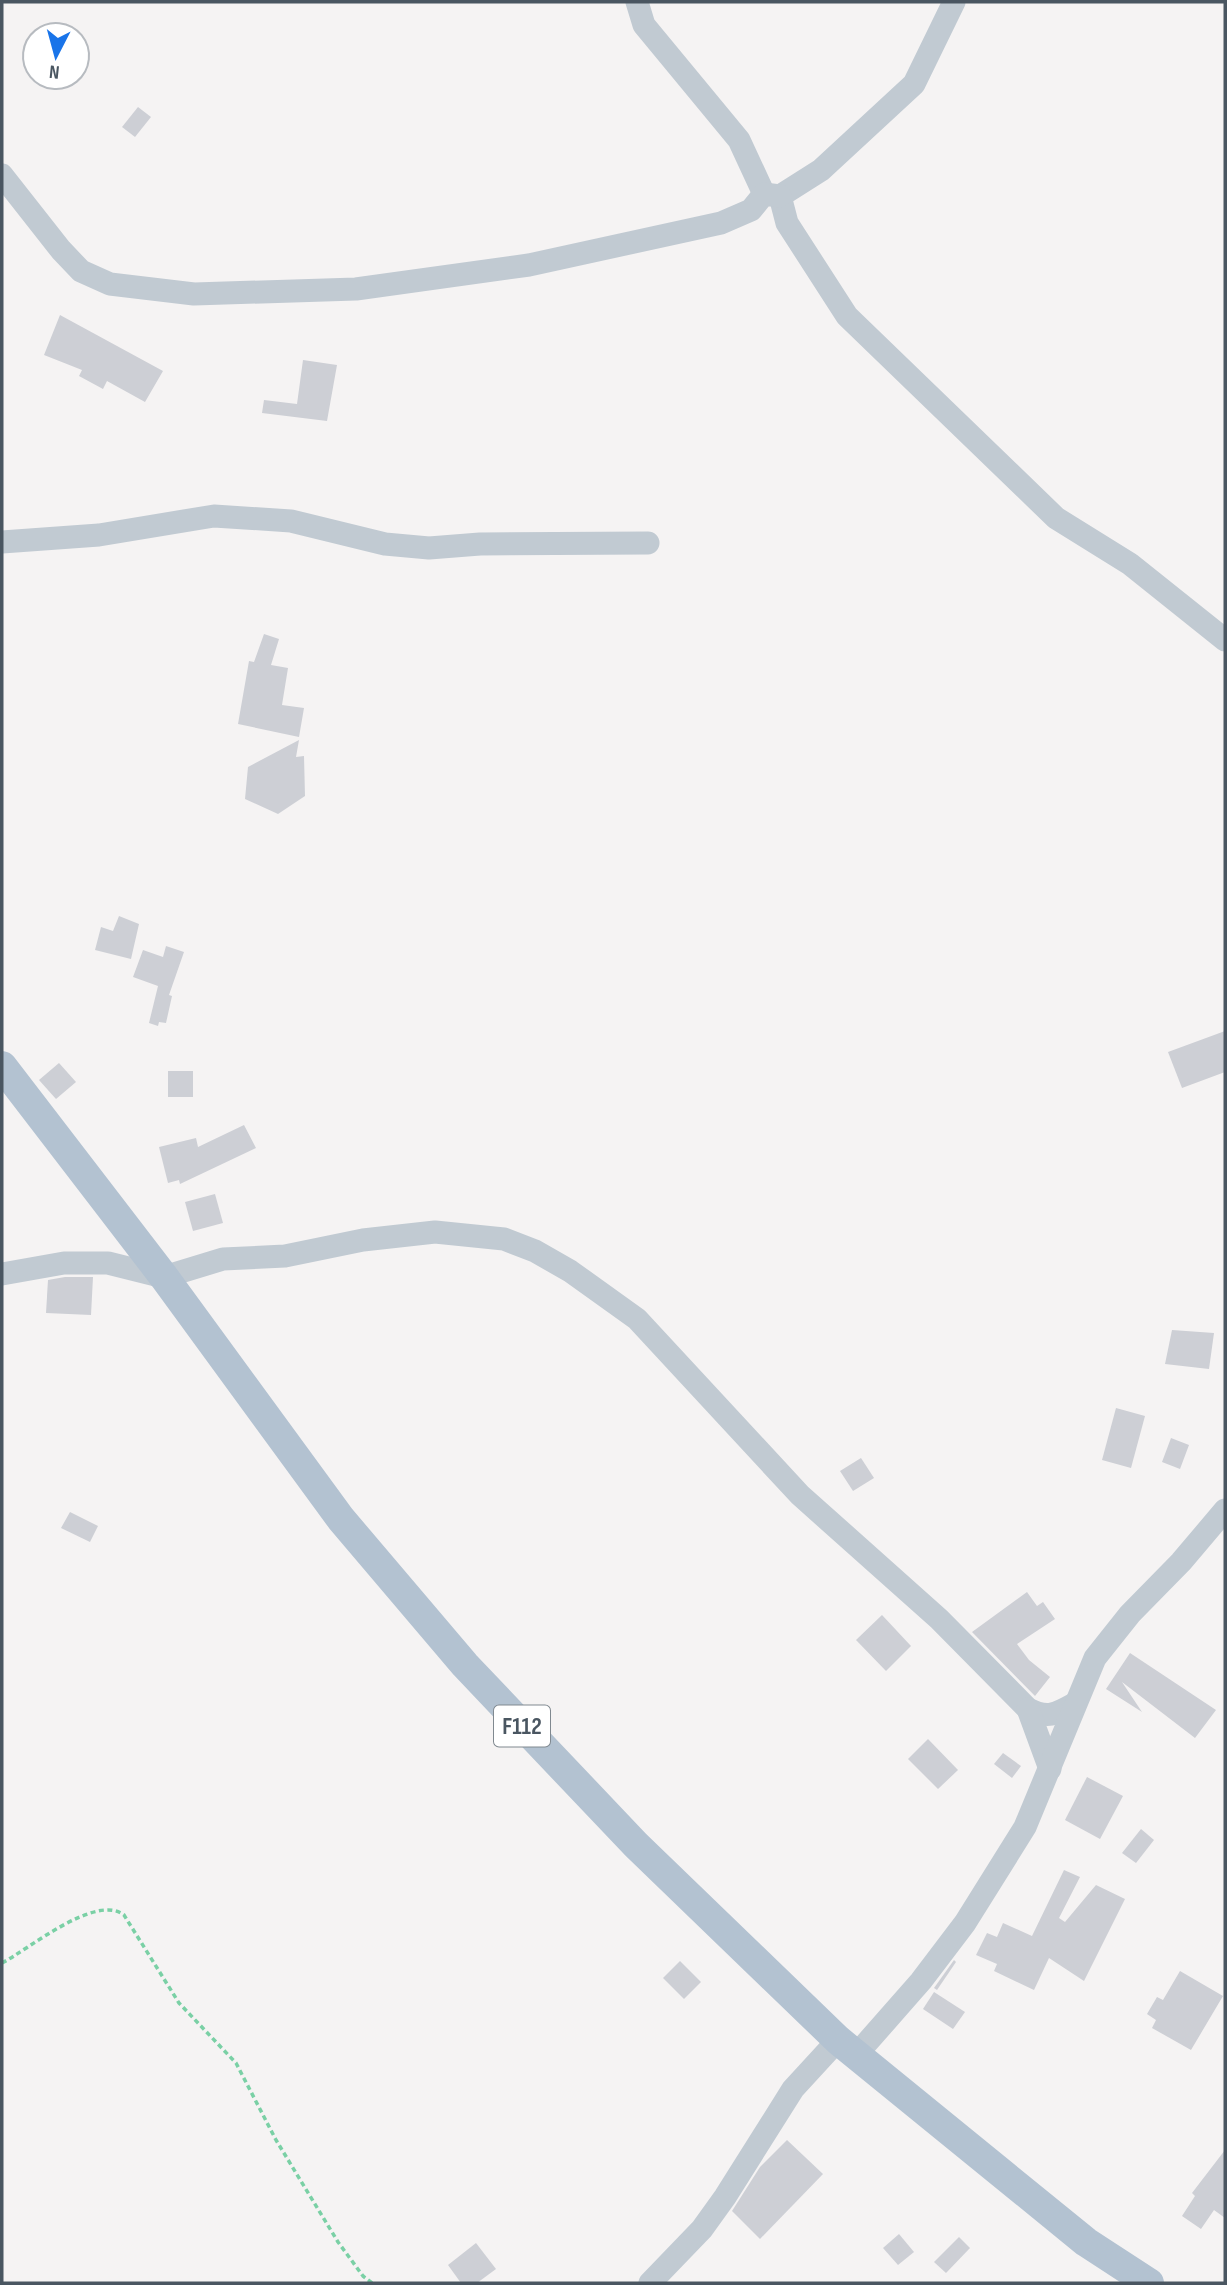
<svg xmlns="http://www.w3.org/2000/svg" width="1227" height="2285" viewBox="0 0 1227 2285" font-family="'Sofia Sans Condensed',sans-serif">
<rect width="100%" height="100%" fill="#f5f3f3"/>
<g fill="#cdcfd5">
<polygon points="138,107 151,117 135,137 122,127"/>
<polygon points="60,315 163,371 145,402 107,381 103,389 79,376 82,370 44,355"/>
<polygon points="303,360 337,365 327,421 262,413 264,400 297,404"/>
<polygon points="264,634 279,639 271,665 288,668 282,705 304,708 299,737 238,724 249,661 254,662"/>
<polygon points="299,740 296,757 304,756 305,796 278,814 245,799 248,767"/>
<polygon points="119,916 139,924 131,959 95,950 101,927 113,931"/>
<polygon points="166,946 184,952 169,995 172,996 166,1023 159,1022 158,1026 149,1023 158,986 133,977 143,950 163,957"/>
<polygon points="1225,1031 1225,1072 1182,1088 1168,1052"/>
<polygon points="59,1063 76,1082 56,1099 39,1080"/>
<rect x="168" y="1071" width="25" height="26"/>
<polygon points="244,1125 256,1148 180,1184 179,1180 168,1183 159,1147 196,1138 198,1147"/>
<polygon points="215,1194 223,1223 193,1231 185,1202"/>
<polygon points="65,1277 93,1277 91,1315 46,1313 48,1280"/>
<polygon points="1172,1330 1214,1333 1209,1369 1165,1364"/>
<polygon points="1116,1408 1145,1416 1131,1468 1102,1460"/>
<polygon points="1171,1438 1189,1445 1180,1469 1162,1462"/>
<polygon points="861,1458 874,1478 853,1491 840,1471"/>
<polygon points="70,1512 98,1526 90,1542 61,1528"/>
<polygon points="1027,1592 1037,1606 1043,1602 1055,1619 1017,1644 1029,1660 1050,1677 1035,1696 972,1632"/>
<polygon points="882,1615 911,1646 886,1671 856,1640"/>
<polygon points="1130,1653 1216,1710 1195,1738 1122,1682 1142,1712 1106,1689"/>
<polygon points="928,1739 958,1770 938,1789 908,1759"/>
<polygon points="1003,1753 1021,1766 1012,1778 994,1764"/>
<polygon points="1087,1777 1123,1796 1100,1839 1065,1820"/>
<polygon points="1141,1829 1154,1840 1136,1863 1122,1853"/>
<polygon points="1064,1870 1080,1877 1059,1918 1065,1922 1096,1885 1125,1899 1084,1981 1049,1958 1034,1990 994,1971 997,1964 976,1955 987,1933 997,1937 1003,1923 1032,1936"/>
<polygon points="954,1960 956,1962 937,1990 934,1988"/>
<polygon points="680,1961 701,1982 684,1999 663,1978"/>
<polygon points="1180,1971 1223,1996 1191,2050 1152,2028 1156,2020 1147,2014 1157,1997 1163,2000"/>
<polygon points="934,1992 965,2012 953,2029 923,2009"/>
<polygon points="787,2140 823,2174 760,2239 732,2211 760,2167"/>
<polygon points="1225,2150 1225,2218 1214,2210 1201,2229 1182,2216 1195,2196 1192,2193"/>
<polygon points="899,2234 914,2252 898,2265 883,2248"/>
<polygon points="959,2237 970,2248 946,2273 934,2262"/>
<polygon points="476,2243 496,2269 477,2283 461,2283 448,2265"/>
</g>
<g fill="none" stroke-linecap="round" stroke-linejoin="round">
<path stroke="#7ad0a5" stroke-width="3.5" stroke-dasharray="5 3.5" stroke-linecap="butt" d="M2 1963C29 1949 96 1893 124 1915L179 2003 236 2063 276 2140 338 2242 363 2276 372 2283"/>
<g stroke="#c1cad2" stroke-width="23">
<polyline points="637,2 644,25 739,140 764,194"/>
<polyline points="954,2 914,84 821,170 780,196 787,223 847,316 1056,518 1130,564 1225,640"/>
<polyline points="2,175 61,250 81,271 110,284 194,294 356,289 529,265 721,223 751,210 764,194 780,196"/>
<polyline points="2,542 99,535 214,516 291,521 385,544 429,548 480,544 648,543"/>
<path d="M2 1274 64 1263H108L164 1277 223 1259 285 1256 363 1240 435 1232 504 1239 535 1251 570 1271 637 1319 800 1495 939 1619 1028 1709C1048 1719 1056 1714 1074 1704"/>
<polyline points="1028,1709 1050,1769"/>
<polyline points="856,2055 921,1981 965,1923 1025,1827 1095,1658 1130,1614 1181,1562 1225,1510"/>
<polyline points="650,2283 702,2229 725,2197 793,2089 838,2040"/>
</g>
<polyline stroke="#b3c2d1" stroke-width="30" points="2,1066 164,1277 341,1519 465,1665 636,1845 838,2040 1086,2242 1149,2283"/>
</g>
<g text-anchor="middle" stroke-width="7" stroke-linejoin="round" paint-order="stroke">
<rect fill="#fff" stroke="#808990" stroke-width="2" x="494" y="1705.5" width="56" height="41" rx="5"/>
<g font-size="24" font-weight="bold" fill="#4a5661">
<text x="522" y="1734">F112</text>
</g>
</g>
<rect width="1227" height="2285" fill="none" stroke="#4a5661" stroke-width="7"/>
<g transform="translate(56 56) rotate(186)"><circle r="33" fill="#ffffff" stroke="#b7bbc0" stroke-width="2"/>
<path d="M0-5L12 26L0 18L-12 26Z" fill="#1974e9"/>
<text y="-10" font-size="19" font-weight="bold" text-anchor="middle" fill="#4a5661">N</text>
</g>
</svg>
